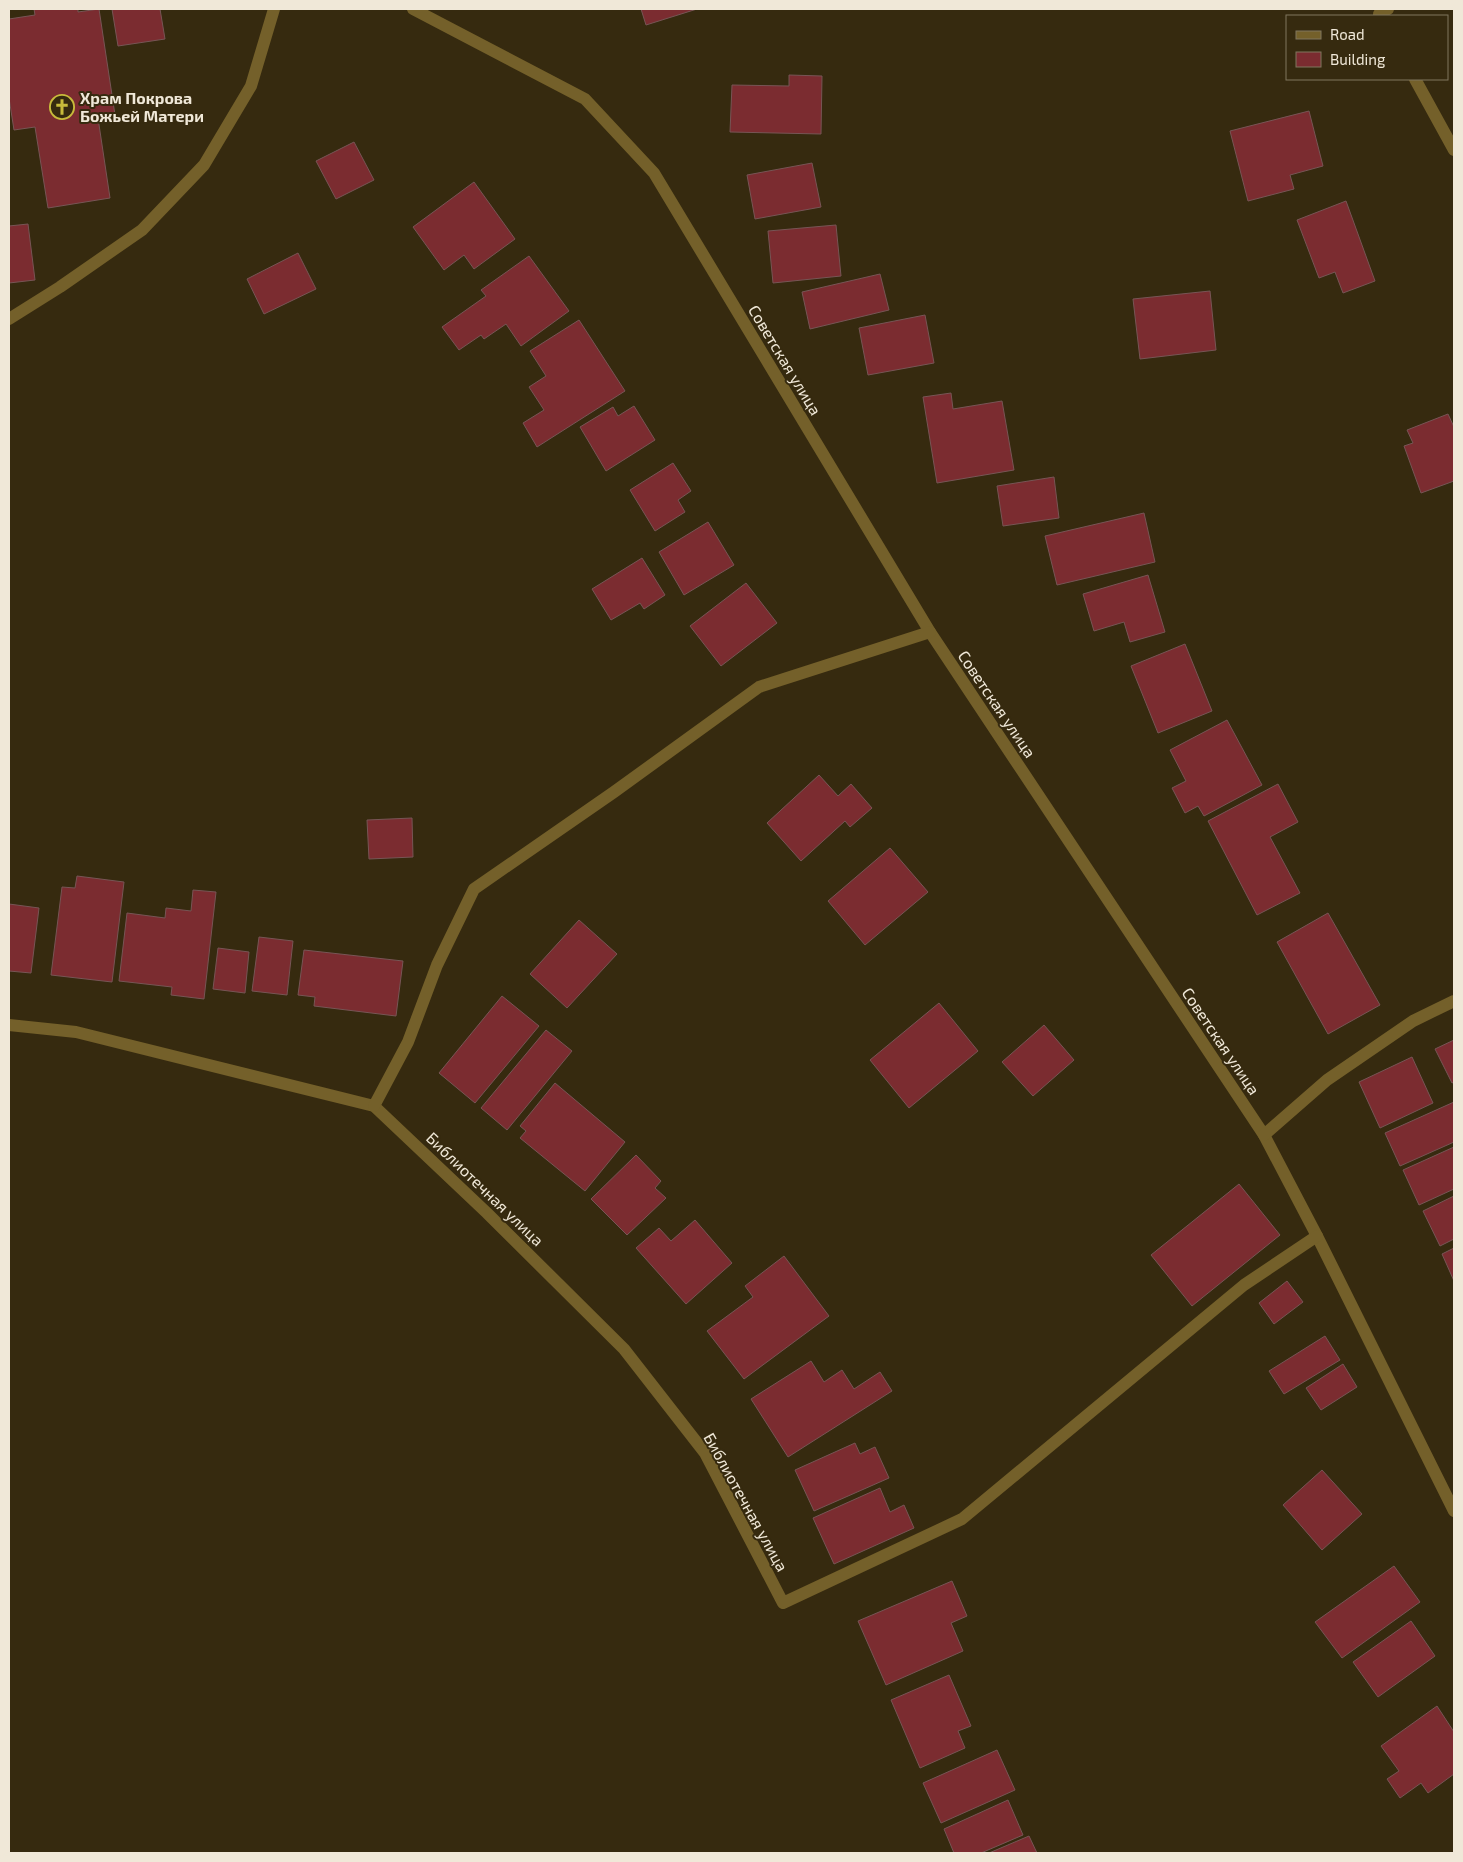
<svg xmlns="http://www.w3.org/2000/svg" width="1463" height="1862" viewBox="0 0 1463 1862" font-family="'Exo 2',sans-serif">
<rect width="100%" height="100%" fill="#362a0f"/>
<g fill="#7b2c30" stroke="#755">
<polygon points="34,9 78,9 78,12 99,9 115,115 98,118 110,198 48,208 35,127 14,130 9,98 9,19 35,15"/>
<polygon points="112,9 160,9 165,39 118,46"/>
<polygon points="641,9 697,9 646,25"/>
<polygon points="789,75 822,76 821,134 730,132 732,85 789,86"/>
<polygon points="1309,111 1323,166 1290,175 1294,189 1248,201 1230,131"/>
<polygon points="354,142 374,180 336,199 316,161"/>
<polygon points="812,163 821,207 755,219 747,175"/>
<polygon points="474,182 515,239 474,269 464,255 444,270 413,227"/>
<polygon points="1346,201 1375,281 1343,293 1335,272 1319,278 1297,220"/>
<polygon points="28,224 35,280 9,283 9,226"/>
<polygon points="836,225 841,276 773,283 768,231"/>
<polygon points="298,253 316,289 264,314 247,279"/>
<polygon points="529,256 569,311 521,346 506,324 484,339 481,335 459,350 442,327 486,296 481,290"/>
<polygon points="880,274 889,310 810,329 802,292"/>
<polygon points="1210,291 1216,350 1140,359 1133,299"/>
<polygon points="925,315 934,363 868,375 859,328"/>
<polygon points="579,320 625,391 537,447 523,423 544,410 529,387 546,376 530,351"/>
<polygon points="951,393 953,409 1002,401 1014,470 937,483 923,397"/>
<polygon points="634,406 655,440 606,471 580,427 613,407 618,416"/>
<polygon points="1448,414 1454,427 1454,481 1421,493 1404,446 1413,443 1407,430"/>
<polygon points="673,463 691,491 678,500 685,512 655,531 630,490"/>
<polygon points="1054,477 1059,518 1003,526 997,486"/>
<polygon points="1144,513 1155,562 1057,585 1045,536"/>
<polygon points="708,522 734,565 684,595 659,552"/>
<polygon points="642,558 665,595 644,609 640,603 611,620 592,589"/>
<polygon points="1148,575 1165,632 1130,642 1124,622 1094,631 1083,594"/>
<polygon points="746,583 777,623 721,666 690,626"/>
<polygon points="1185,644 1212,711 1158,733 1131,666"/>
<polygon points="1227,720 1262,785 1204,816 1198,806 1185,813 1172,788 1186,781 1170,750"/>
<polygon points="819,775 838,796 851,784 872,808 850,827 845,821 801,861 767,823"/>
<polygon points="1278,784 1298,822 1270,837 1300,893 1257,915 1208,821"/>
<polygon points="412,818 413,857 369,859 367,820"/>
<polygon points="890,848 928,892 865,945 828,901"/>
<polygon points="77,876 124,882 112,982 51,975 62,887 75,888"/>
<polygon points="193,890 216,892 204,999 171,995 172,987 119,981 127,913 165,918 166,908 191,911"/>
<polygon points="9,904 39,908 31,973 9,971"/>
<polygon points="1328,913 1380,1005 1328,1034 1277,942"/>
<polygon points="579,920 617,954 567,1008 530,974"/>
<polygon points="259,937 293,941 287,995 252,991"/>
<polygon points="218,948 249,952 245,993 213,989"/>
<polygon points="304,950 403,961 396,1016 314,1006 315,997 298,995"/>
<polygon points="502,996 539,1026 475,1103 439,1073"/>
<polygon points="939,1003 978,1051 909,1108 870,1060"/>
<polygon points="1044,1025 1074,1060 1033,1096 1002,1062"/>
<polygon points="546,1030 572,1051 507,1130 481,1108"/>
<polygon points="1454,1040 1454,1082 1452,1083 1435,1049"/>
<polygon points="1412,1057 1433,1103 1380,1128 1359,1082"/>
<polygon points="555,1083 625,1142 585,1191 520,1138 526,1131 520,1126"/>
<polygon points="1454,1102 1454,1142 1400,1166 1385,1133"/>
<polygon points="1454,1147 1454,1189 1419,1205 1403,1170"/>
<polygon points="636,1155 661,1181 655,1188 666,1198 627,1235 591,1199"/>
<polygon points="1239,1184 1280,1235 1192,1306 1151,1255"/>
<polygon points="1454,1196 1454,1239 1440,1246 1423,1211"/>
<polygon points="695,1220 732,1263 686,1304 636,1248 659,1228 671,1241"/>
<polygon points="1454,1248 1454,1281 1442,1254"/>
<polygon points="784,1256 829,1316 744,1379 707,1331 753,1297 745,1286"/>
<polygon points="1287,1281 1303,1302 1274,1324 1259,1303"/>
<polygon points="1325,1336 1340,1360 1284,1394 1269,1371"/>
<polygon points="811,1361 824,1382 842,1370 854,1389 880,1372 892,1391 788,1457 751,1399"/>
<polygon points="1343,1364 1357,1387 1321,1410 1306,1388"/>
<polygon points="855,1443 860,1454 875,1447 889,1478 814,1511 795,1470"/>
<polygon points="1322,1470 1362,1514 1322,1550 1283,1505"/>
<polygon points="880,1488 890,1512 904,1505 914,1528 834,1564 813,1518"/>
<polygon points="1394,1566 1420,1602 1342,1658 1315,1622"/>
<polygon points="952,1581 967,1616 951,1623 963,1651 886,1685 858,1621"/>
<polygon points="1411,1621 1435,1656 1378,1697 1353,1662"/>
<polygon points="949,1675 971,1726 958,1731 965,1748 920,1768 891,1700"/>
<polygon points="1437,1706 1454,1732 1454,1774 1428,1793 1421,1783 1400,1798 1387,1779 1399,1771 1381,1746"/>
<polygon points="997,1750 1015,1790 941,1823 923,1783"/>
<polygon points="1008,1800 1023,1835 981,1853 954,1853 944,1829"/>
<polygon points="1029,1836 1037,1853 989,1853"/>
</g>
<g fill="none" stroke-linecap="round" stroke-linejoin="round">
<g stroke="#74602a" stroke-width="12">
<polyline points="413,9 585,99 654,173 930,632 1264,1135 1317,1236 1454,1511"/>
<polyline points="1379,14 1388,9"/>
<polyline points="1415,79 1454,150"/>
<polyline points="9,319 60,287 142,230 204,165 251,86 274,9"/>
<polyline points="9,1025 76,1032 374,1106 487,1213 624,1349 705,1453 783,1603 962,1519 1244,1285 1317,1236"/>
<polyline points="374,1106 408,1042 437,965 474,889 614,792 759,687 930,632"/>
<polyline points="1264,1135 1327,1080 1413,1021 1454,1001"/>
</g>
</g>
<defs>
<symbol id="church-ring" viewBox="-11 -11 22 22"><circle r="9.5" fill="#362a0f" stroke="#c8bb3b" stroke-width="1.5"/><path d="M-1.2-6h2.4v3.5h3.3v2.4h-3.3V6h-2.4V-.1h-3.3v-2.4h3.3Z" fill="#c8bb3b"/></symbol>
</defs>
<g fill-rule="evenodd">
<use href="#church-ring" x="48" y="93" width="28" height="28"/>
</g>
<g text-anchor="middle" stroke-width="4" stroke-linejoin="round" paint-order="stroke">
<g font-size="16" font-weight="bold" fill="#f0e8d8" stroke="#362a0f" text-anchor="start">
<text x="80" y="104">Храм Покрова<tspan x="80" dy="18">Божьей Матери</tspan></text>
</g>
<g font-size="16" fill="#f0e8d8" stroke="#362a0f">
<text transform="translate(785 360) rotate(59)" y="6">Советская улица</text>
<text transform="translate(997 704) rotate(56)" y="6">Советская улица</text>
<text transform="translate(1221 1041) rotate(56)" y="6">Советская улица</text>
<text transform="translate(485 1189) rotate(44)" y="6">Библиотечная улица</text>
<text transform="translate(746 1502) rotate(61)" y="6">Библиотечная улица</text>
</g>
</g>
<rect width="1463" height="1862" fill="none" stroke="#f0e8d8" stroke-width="20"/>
<rect x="1286" y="15" width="162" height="65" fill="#362a0f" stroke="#80765f"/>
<rect x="1296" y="31" width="25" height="8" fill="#74602a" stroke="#80765f"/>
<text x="1330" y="40" font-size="15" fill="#f0e8d8">Road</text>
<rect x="1296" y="52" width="25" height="15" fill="#7b2c30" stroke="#80765f"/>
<text x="1330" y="65" font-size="15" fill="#f0e8d8">Building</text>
</svg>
